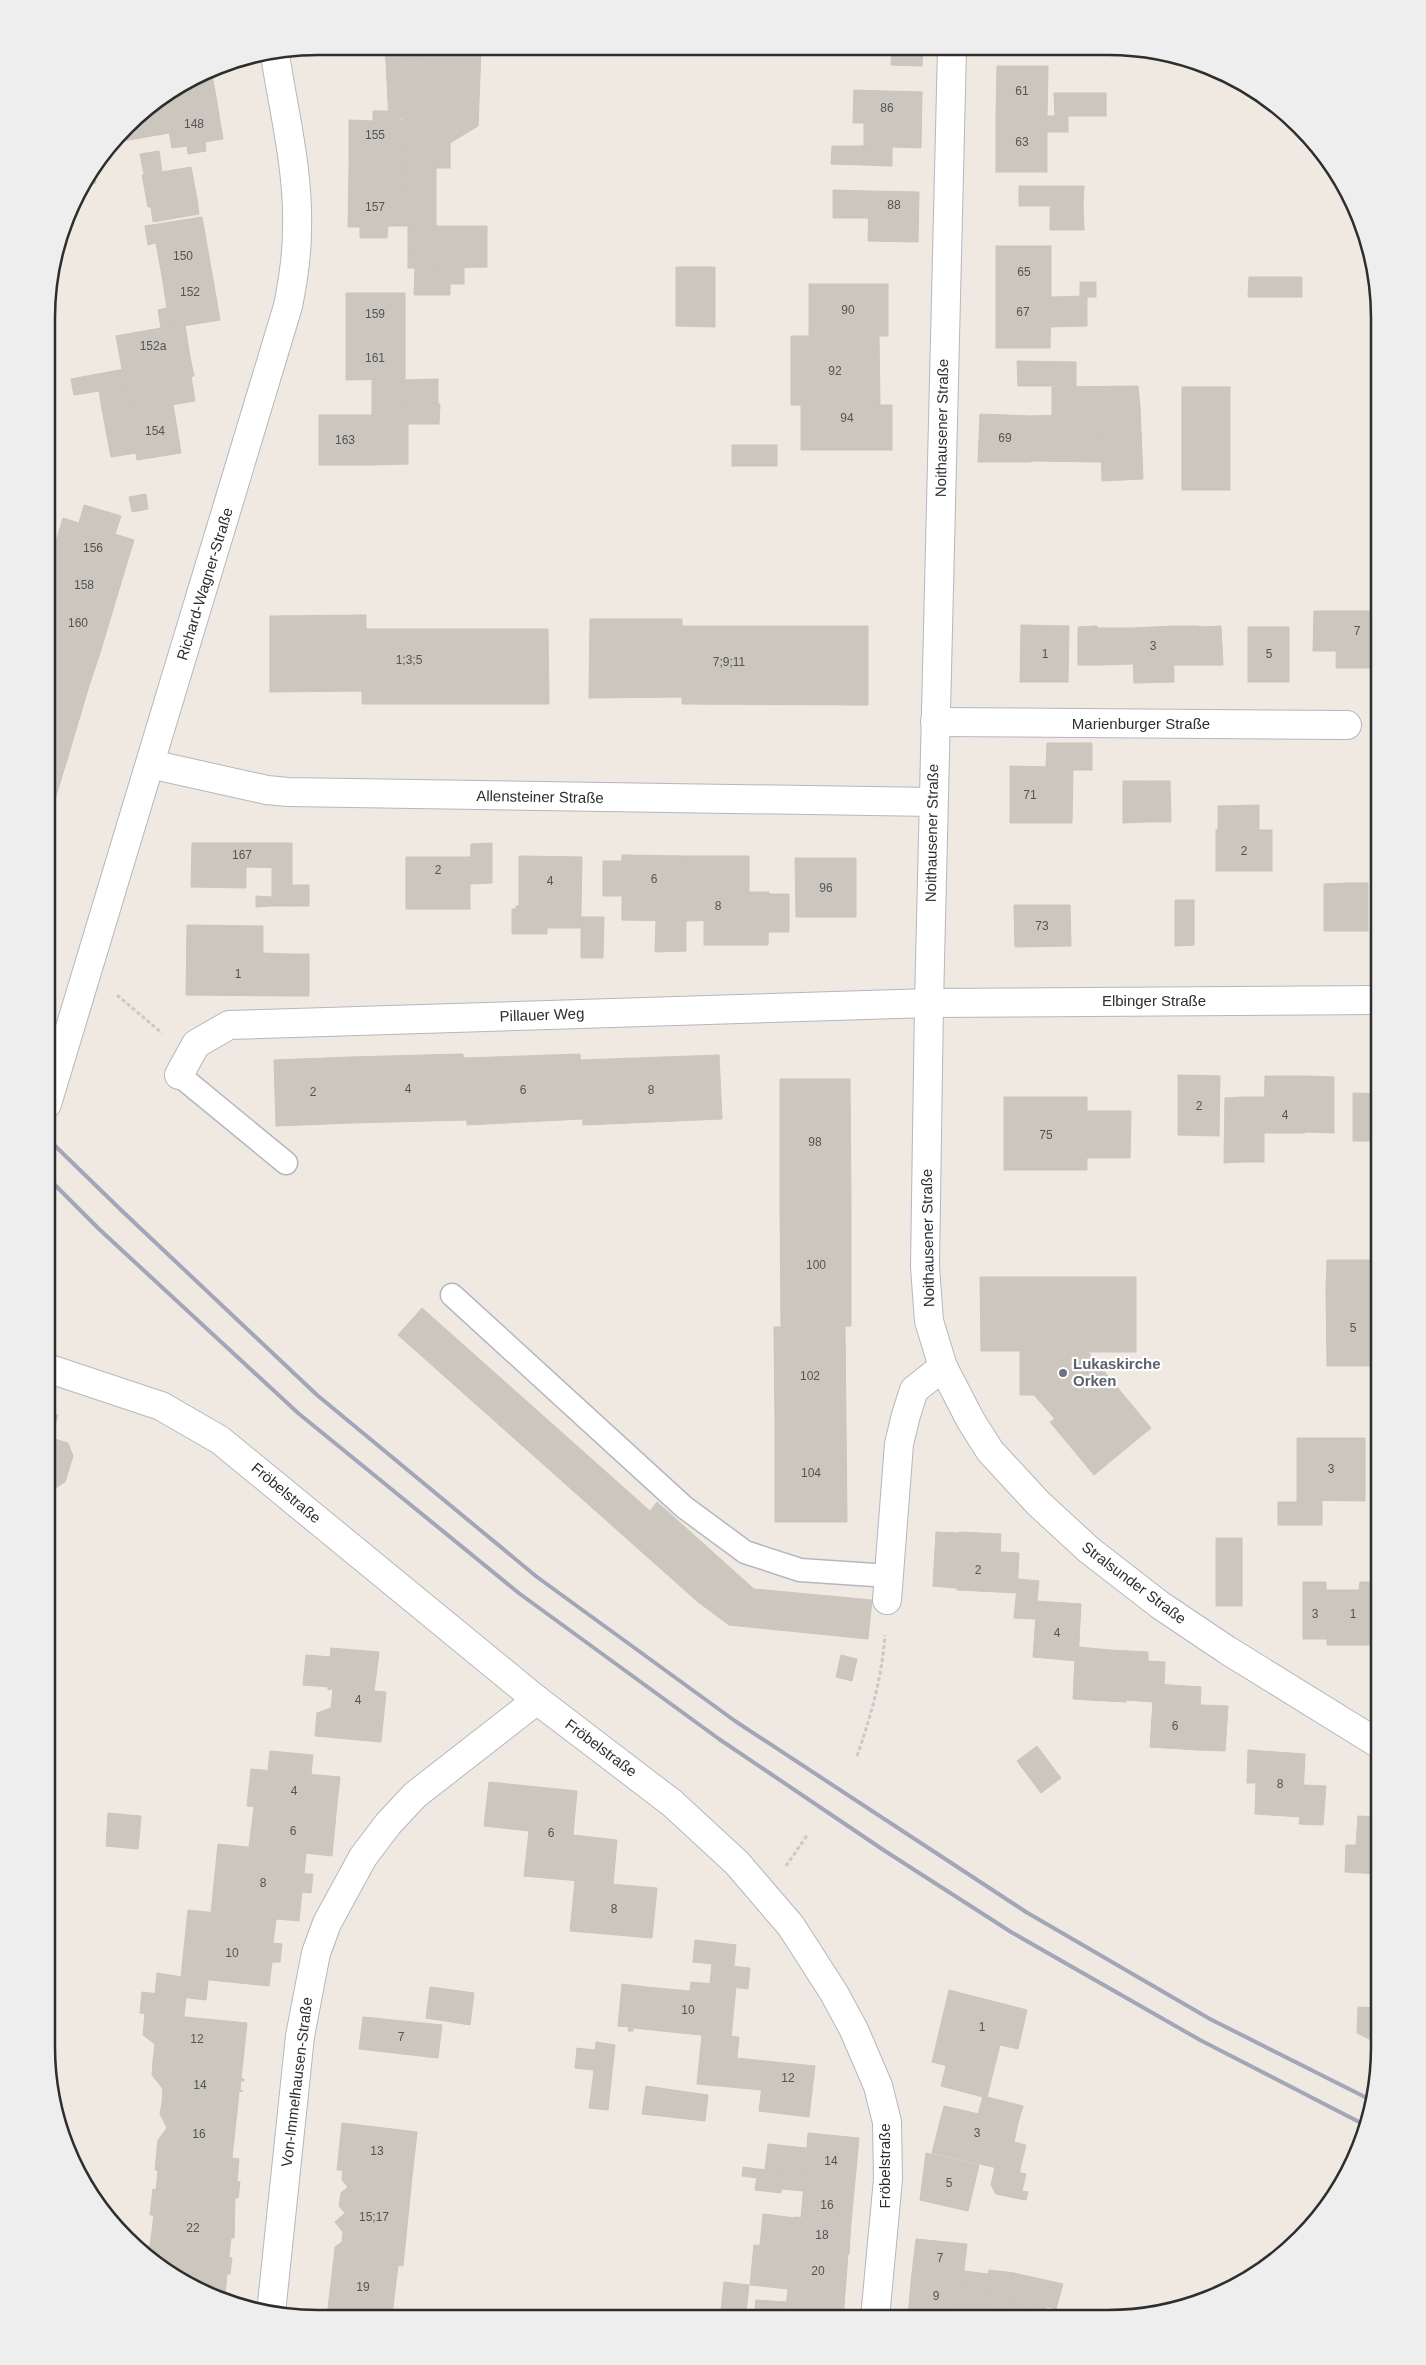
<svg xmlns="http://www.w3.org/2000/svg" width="1426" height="2365" viewBox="0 0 1426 2365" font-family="Arial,sans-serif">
<rect width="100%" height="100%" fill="#efe9e1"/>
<g fill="#cbc7bf" stroke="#cbc5ba">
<polygon points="384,46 442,47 443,52 386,62"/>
<polygon points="892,48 923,48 922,66 891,65"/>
<polygon points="461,50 481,50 478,126 450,143 436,143 435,106 399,106 399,118 402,121 389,121 386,62"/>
<polygon points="997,66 1048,66 1047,116 996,116"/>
<polygon points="211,69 215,91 170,98 170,95"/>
<polygon points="854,90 922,92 921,148 864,146 864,123 853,123"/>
<polygon points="215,91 223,139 205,142 206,151 188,154 187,146 172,148 166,114 173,113 170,98"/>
<polygon points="1054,93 1080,93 1080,116 1055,116"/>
<rect x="1080" y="93" width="26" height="23"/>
<polygon points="170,98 173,113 166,114 169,133 117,142 139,114 162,99"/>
<polygon points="399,106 435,106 435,119 399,118"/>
<polygon points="373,111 389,111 389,121 402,121 402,168 349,168 349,120 373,121"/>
<rect x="996" y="116" width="51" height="56"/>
<rect x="1047" y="116" width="21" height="16"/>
<polygon points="402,119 435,119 435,141 412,141 412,148 402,149"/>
<polygon points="412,141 436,141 436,168 402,168 402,149 412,148"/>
<rect x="436" y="143" width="14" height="25"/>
<polygon points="832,146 864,146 863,165 831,164"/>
<polygon points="864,146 892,147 892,166 863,165"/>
<polygon points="159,151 162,172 144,174 140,154"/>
<polygon points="191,167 197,199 168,204 162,172"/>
<polygon points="349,168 402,168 401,226 388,226 387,238 360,238 360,227 348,227"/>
<polygon points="402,168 436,168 436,188 401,187"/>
<polygon points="94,172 96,183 85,184"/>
<polygon points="162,172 167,204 197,199 199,214 153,222 151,207 148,207 142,175"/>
<polygon points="1019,186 1084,186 1083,206 1019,206"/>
<polygon points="401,187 436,188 436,226 401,226"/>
<polygon points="833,190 869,191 868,218 833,218"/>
<polygon points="869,191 919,192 918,242 868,241"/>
<polygon points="1083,206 1084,230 1050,230 1050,207"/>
<polygon points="202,217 211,268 162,276 156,243 148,245 145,226"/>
<polygon points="408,226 487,226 487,267 435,268 435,249 408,249"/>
<rect x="996" y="246" width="55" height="51"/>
<rect x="408" y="249" width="27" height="19"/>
<polygon points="676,267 715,267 715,327 676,326"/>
<polygon points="211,268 220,320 170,328 162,276"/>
<polygon points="415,268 450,268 450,295 414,295"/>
<rect x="450" y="268" width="14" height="16"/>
<polygon points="1249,277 1302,277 1302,297 1248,297"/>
<rect x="1080" y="282" width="16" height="15"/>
<rect x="809" y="284" width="79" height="52"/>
<rect x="346" y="293" width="59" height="43"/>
<polygon points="1087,296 1087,326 1050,327 1051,297"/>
<polygon points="996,297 1051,297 1050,348 996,348"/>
<polygon points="167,308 170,328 185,326 190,357 122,369 116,336 161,328 158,310"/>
<polygon points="346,336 405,336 405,379 346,380"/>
<polygon points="791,336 879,336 880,405 791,405"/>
<polygon points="190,357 194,376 74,395 71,379"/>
<polygon points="1017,361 1076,362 1076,386 1018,386"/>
<polygon points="191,376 195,401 147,409 146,400 128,403 125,387"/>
<polygon points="438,379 438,404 401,404 401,380"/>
<rect x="372" y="380" width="29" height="24"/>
<polygon points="1138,386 1140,406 1100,408 1101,435 1060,435 1060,415 1052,415 1052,387"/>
<polygon points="125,387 128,404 102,409 99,391"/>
<rect x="1182" y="387" width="48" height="103"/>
<polygon points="146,400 147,409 173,404 181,453 137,460 128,403"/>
<polygon points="128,404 136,453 111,457 102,409"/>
<polygon points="372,404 408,404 408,464 372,465"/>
<polygon points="408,404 440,404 439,424 408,424"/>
<rect x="801" y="405" width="91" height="45"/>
<polygon points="1140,406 1143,479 1102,481 1100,408"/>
<polygon points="980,414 1031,416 1031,462 978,462"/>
<rect x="319" y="415" width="53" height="50"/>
<polygon points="1060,415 1060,435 1101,435 1101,462 1031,461 1031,416"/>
<rect x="732" y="445" width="45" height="21"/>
<polygon points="146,494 148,509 132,512 129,497"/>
<polygon points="84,505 121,516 115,534 79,523"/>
<polygon points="63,518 134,540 123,576 52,555"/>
<polygon points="52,555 123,576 112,613 48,594 48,569"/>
<polygon points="48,594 112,613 101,650 48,634"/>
<polygon points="1314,611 1337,611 1336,651 1313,651"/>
<polygon points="1337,611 1377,611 1377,668 1336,668"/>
<rect x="1377" y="611" width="3" height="57"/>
<polygon points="366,615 366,629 548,629 549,704 362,704 362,691 270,692 270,616"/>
<polygon points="590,619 682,619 682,626 868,626 868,705 682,704 682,697 589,698"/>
<polygon points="1021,625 1069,626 1068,682 1020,682"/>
<polygon points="1097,626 1100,665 1078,665 1078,627"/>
<polygon points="1173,626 1174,682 1134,683 1132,628"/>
<polygon points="1173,626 1199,626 1200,665 1173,665"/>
<polygon points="1221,626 1223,665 1200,665 1199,627"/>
<rect x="1248" y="627" width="41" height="55"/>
<polygon points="1097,628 1132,628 1133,664 1100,665"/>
<polygon points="48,634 101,650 89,686 48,674"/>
<polygon points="48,674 89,686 78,723 48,714"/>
<polygon points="48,714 78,723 67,760 48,754"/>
<polygon points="1047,743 1092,743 1092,770 1059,770 1046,766"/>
<polygon points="48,754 67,760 56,796 48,794"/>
<polygon points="1010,766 1051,767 1050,823 1010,823"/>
<polygon points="1051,767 1059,770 1073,769 1072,823 1050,823"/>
<polygon points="1123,781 1148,781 1148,822 1123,823"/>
<polygon points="1148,781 1170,781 1171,822 1148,822"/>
<polygon points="48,794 56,796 48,824"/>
<polygon points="1259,805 1259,831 1218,830 1218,806"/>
<polygon points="1377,814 1380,814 1380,873 1373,873 1373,875 1372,830 1377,832"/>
<rect x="1216" y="830" width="56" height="41"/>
<polygon points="192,843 292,843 292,868 246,867 246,888 191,887"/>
<polygon points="492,843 492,883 470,884 471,844"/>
<polygon points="622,855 686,856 686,921 622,920"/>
<polygon points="519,856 582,857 581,909 519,909"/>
<polygon points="686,856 749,856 749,945 721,945 721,920 686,921"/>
<rect x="406" y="857" width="64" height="52"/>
<polygon points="795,858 856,858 856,917 796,917"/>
<polygon points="603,861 622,861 621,896 603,896"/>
<polygon points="272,867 292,868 292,906 272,906"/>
<rect x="1348" y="883" width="20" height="48"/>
<polygon points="1348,883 1348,931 1324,931 1324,884"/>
<rect x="292" y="885" width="17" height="21"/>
<polygon points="749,892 769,892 768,945 749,945"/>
<polygon points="768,894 789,894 789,932 769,932"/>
<polygon points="256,896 272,897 272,906 256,907"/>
<polygon points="1175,900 1194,900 1194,945 1175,946"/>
<polygon points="1014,905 1070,905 1071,946 1015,947"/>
<polygon points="516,906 519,906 519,909 581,909 581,928 547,928 547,934 512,934 512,909 516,909"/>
<polygon points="581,917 604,917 603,958 581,958"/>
<polygon points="656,920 686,921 686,951 655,952"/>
<rect x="704" y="920" width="17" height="25"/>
<polygon points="187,925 263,926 263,953 290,954 289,996 186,995"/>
<polygon points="290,954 309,954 309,996 289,996"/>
<polygon points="463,1054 466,1120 352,1123 350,1057"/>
<polygon points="580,1054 582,1119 467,1125 464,1058"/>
<polygon points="719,1055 722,1119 583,1125 580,1060"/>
<polygon points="350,1057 352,1123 276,1126 274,1060"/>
<polygon points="1178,1075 1220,1076 1219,1136 1178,1135"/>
<polygon points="1265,1076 1305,1076 1305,1133 1264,1133"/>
<polygon points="1305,1076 1334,1077 1334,1133 1305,1132"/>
<polygon points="780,1079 850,1079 851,1204 780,1205"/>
<rect x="1378" y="1082" width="1" height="54"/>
<polygon points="1353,1093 1378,1094 1378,1141 1353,1141"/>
<rect x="1004" y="1097" width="83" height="73"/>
<polygon points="1242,1097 1242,1162 1224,1163 1225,1098"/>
<rect x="1242" y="1097" width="22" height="65"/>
<polygon points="1087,1111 1131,1111 1130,1158 1087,1158"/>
<polygon points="851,1204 851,1326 781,1327 780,1205"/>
<polygon points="1327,1260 1379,1260 1379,1289 1326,1289"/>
<polygon points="980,1277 1136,1277 1136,1352 1088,1352 1151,1428 1094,1475 1050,1422 1055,1419 1034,1395 1020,1395 1020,1351 981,1351"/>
<polygon points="1326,1289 1379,1289 1379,1366 1327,1366"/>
<polygon points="422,1308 650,1511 657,1502 754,1589 732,1586 729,1625 698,1602 398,1335"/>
<polygon points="845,1326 846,1424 775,1425 774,1327"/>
<polygon points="47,1412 58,1415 51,1438 68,1443 73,1456 65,1482 52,1490 48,1524"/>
<polygon points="846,1424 847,1522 775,1522 775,1425"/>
<polygon points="1297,1438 1365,1438 1365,1501 1297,1500"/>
<polygon points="1297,1500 1322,1500 1322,1525 1278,1525 1278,1502 1297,1502"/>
<polygon points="936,1532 959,1533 956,1588 933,1586"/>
<polygon points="959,1532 1001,1534 998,1592 957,1590"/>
<polygon points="47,1533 53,1534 52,1540 47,1539"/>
<rect x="1216" y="1538" width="26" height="68"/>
<polygon points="47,1539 52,1540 51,1546 47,1546"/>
<polygon points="1000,1552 1019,1553 1017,1593 998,1592"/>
<polygon points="1018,1579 1039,1581 1035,1619 1014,1618"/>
<polygon points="1303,1582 1326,1582 1327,1639 1303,1639"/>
<polygon points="1360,1582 1379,1582 1379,1645 1327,1645 1327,1590 1359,1590"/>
<polygon points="733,1587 872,1600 868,1639 729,1625"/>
<polygon points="1037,1601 1081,1604 1078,1661 1033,1657"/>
<polygon points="1078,1647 1110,1650 1106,1701 1073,1699 1075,1660 1078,1661"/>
<polygon points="331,1648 379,1652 374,1691 386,1692 381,1742 315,1736 317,1713 331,1708 333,1689 328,1690 328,1687"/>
<polygon points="1110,1650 1129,1651 1126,1702 1106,1701"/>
<polygon points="1129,1651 1148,1652 1148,1661 1165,1662 1164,1685 1154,1684 1153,1702 1126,1700"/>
<polygon points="306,1655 331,1657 328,1687 303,1685"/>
<polygon points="841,1655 857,1659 852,1681 836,1677"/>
<polygon points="1154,1684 1201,1687 1198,1750 1150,1747"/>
<polygon points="1200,1705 1228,1706 1225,1751 1198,1750"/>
<polygon points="1037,1746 1061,1778 1041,1793 1017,1761"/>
<polygon points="1248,1750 1305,1754 1302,1817 1255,1814 1256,1783 1247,1783"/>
<polygon points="270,1751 313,1755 311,1774 268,1770"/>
<polygon points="251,1769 340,1777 336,1814 247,1806"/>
<polygon points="489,1782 577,1791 573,1835 617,1840 613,1884 524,1876 529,1831 484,1826"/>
<polygon points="1304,1785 1326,1786 1323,1825 1299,1824 1300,1817 1302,1817"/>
<polygon points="254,1807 336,1814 332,1856 249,1847"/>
<polygon points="108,1813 141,1816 138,1849 106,1846"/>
<polygon points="1358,1816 1379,1817 1379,1874 1345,1872 1346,1845 1356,1845"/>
<polygon points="218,1844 306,1853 304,1874 313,1874 311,1893 302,1892 299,1921 211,1913"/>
<polygon points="575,1881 657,1888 652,1938 570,1931"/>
<polygon points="188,1910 276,1919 273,1943 282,1944 280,1962 272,1962 269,1986 181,1977"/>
<polygon points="695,1940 736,1945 734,1966 693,1962"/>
<polygon points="712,1964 750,1968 748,1989 710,1984"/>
<polygon points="157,1973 208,1981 206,2000 155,1994"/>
<polygon points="691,1982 736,1986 731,2038 642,2029 646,1987 690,1991"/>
<polygon points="622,1984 646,1987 642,2029 633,2028 633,2031 628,2031 629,2027 618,2026"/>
<polygon points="430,1987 474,1993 470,2025 426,2018"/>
<polygon points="949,1990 1027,2010 1018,2049 1000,2045 992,2077 932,2062"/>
<polygon points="142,1992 186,1997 184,2016 140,2013"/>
<polygon points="1358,2007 1379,2008 1379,2044 1357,2033"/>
<polygon points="145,2013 247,2023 242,2070 153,2061 155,2044 143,2035"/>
<polygon points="363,2017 442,2025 438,2058 359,2049"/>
<polygon points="702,2035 739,2037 737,2058 700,2054"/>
<polygon points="596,2042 615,2045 611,2081 593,2079"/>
<polygon points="577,2048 595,2050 593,2070 575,2068"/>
<polygon points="700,2054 765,2061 762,2090 697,2084"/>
<polygon points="153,2061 242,2070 241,2079 244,2079 244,2081 241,2081 240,2090 243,2091 239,2092 237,2112 162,2103 163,2089 152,2075"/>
<polygon points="765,2061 815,2066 809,2117 759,2111"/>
<polygon points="946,2066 992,2077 987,2098 941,2086"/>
<polygon points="593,2079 611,2081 608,2110 589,2108"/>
<polygon points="646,2086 673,2090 670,2117 642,2114"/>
<polygon points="673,2090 708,2095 705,2121 670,2117"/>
<polygon points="983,2096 1023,2106 1018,2123 978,2114"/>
<polygon points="162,2103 237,2112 232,2158 157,2149 158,2140 167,2128 160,2114"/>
<polygon points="944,2106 1018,2123 1014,2142 1026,2145 1019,2173 932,2153"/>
<polygon points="342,2123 417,2132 412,2177 337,2170"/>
<polygon points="808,2133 859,2138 855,2180 805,2174"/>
<polygon points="768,2144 806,2148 805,2174 765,2170"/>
<polygon points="157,2149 239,2159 237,2181 240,2182 238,2198 235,2198 234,2238 231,2238 229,2257 232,2258 230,2274 227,2274 225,2295 207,2294 153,2263 146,2256 147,2246 150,2246 154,2215 150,2215 153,2189 156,2190 158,2171 155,2170"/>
<polygon points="926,2153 979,2165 968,2211 920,2200"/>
<polygon points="743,2167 758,2169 757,2178 742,2176"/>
<polygon points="995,2167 1026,2174 1020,2199 996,2194 991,2185"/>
<polygon points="758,2169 783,2171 781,2193 755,2190"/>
<polygon points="343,2170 412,2177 403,2266 334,2258 335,2247 342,2242 343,2232 335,2222 345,2213 339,2206 341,2193 348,2187 342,2180"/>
<polygon points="783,2171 805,2174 803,2191 782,2189"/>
<polygon points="805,2174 855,2180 851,2223 801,2218"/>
<polygon points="1022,2191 1028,2192 1026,2200 1020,2199"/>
<polygon points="763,2214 795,2218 792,2248 760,2245"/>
<polygon points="795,2217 851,2223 849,2254 792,2249"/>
<polygon points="916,2239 967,2244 962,2287 911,2282"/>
<polygon points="754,2245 792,2248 788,2289 750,2285"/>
<polygon points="792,2249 848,2253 845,2294 788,2289"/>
<polygon points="334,2258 398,2265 392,2316 328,2308"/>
<polygon points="989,2270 1014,2273 1012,2299 986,2293"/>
<polygon points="964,2271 988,2274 986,2293 962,2287"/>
<polygon points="1014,2273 1036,2278 1032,2303 1012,2299"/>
<polygon points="1036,2278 1063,2284 1056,2309 1032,2303"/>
<polygon points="724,2282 749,2285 746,2313 721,2311"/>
<polygon points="911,2282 962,2287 959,2318 908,2318"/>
<polygon points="962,2287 986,2293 984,2309 960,2305"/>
<polygon points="788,2289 845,2294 843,2318 785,2318"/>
<polygon points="986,2293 1012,2299 1010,2318 983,2316"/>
<polygon points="1012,2299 1022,2301 1021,2313 1011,2311"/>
<polygon points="756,2300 787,2302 785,2318 754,2318"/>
<polygon points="1022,2301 1047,2307 1045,2318 1021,2313"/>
<polygon points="960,2305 984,2309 983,2316 1004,2318 959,2318"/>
<polygon points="328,2308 392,2316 403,2317 325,2317 328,2316"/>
<polygon points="721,2311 746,2313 746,2318 720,2318"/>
</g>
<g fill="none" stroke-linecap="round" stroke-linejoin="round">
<defs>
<g id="lane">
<polyline points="179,1075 286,1163"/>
<polyline points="452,1295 684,1507 745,1552 800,1570 889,1576"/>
</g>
<g id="street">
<polyline points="952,48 929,1003 925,1267 929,1321 943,1367 971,1421 990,1451 1038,1503 1089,1550 1160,1605 1227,1650 1379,1744"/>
<polyline points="935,722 1347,725"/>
<polyline points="150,764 267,790 288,792 933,802"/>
<polyline points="179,1075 196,1044 229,1025 929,1003 1380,1000"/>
<path d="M47 1104 288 306C293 281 297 256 297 230 299 172 284 112 275 55"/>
<polyline points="47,1368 161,1406 220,1440 537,1700 672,1803 737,1863 791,1926 834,1993 854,2030 878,2086 887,2122 888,2179 875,2318"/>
<polyline points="887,1600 899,1444 906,1415 914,1390 943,1367"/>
<polyline points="271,2313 300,2036 316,1953 327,1923 363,1857 388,1824 415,1795 537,1700"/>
</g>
</defs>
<use href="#lane" stroke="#b4b7c1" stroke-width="25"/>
<use href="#street" stroke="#b4b7c1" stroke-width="30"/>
<g stroke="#c9c9c9" stroke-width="3" stroke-dasharray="4 2.5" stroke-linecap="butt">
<polyline points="117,995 162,1033"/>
<path d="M857 1756C871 1716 882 1677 885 1635"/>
<polyline points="786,1866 808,1834"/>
</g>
<use href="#lane" stroke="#fff" stroke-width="22"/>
<use href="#street" stroke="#fff" stroke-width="28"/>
<g stroke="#a3a6b8" stroke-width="4">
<polyline points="47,1138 121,1210 317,1395 537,1577 735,1721 1026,1912 1210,2019 1371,2100"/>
<polyline points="47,1177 99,1229 298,1413 520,1594 719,1739 885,1851 1011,1932 1200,2040 1365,2125"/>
</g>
</g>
<circle fill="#6b7280" stroke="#fff" stroke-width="2" cx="1063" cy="1373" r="5"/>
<g text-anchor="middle" stroke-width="4.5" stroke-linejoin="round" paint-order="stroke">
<g font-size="12" fill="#555452">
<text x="1022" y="95">61</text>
<text x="887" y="112">86</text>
<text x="194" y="128">148</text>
<text x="375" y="139">155</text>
<text x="1022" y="146">63</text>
<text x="894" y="209">88</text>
<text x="375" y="211">157</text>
<text x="183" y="260">150</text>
<text x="1024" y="276">65</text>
<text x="190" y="296">152</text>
<text x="848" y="314">90</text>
<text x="1023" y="316">67</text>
<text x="375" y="318">159</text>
<text x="153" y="350">152a</text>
<text x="375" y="362">161</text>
<text x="835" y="375">92</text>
<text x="847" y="422">94</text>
<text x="155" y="435">154</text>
<text x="1005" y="442">69</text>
<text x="345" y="444">163</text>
<text x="93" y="552">156</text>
<text x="84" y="589">158</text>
<text x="78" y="627">160</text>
<text x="1357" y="635">7</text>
<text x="1153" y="650">3</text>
<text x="1045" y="658">1</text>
<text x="1269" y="658">5</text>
<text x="409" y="664">1;3;5</text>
<text x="729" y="666">7;9;11</text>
<text x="1030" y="799">71</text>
<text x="1244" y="855">2</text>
<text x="242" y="859">167</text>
<text x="438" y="874">2</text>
<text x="654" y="883">6</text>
<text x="550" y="885">4</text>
<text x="826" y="892">96</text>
<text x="718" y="910">8</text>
<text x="1042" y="930">73</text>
<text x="238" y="978">1</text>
<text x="408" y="1093">4</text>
<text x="523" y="1094">6</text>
<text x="651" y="1094">8</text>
<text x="313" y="1096">2</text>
<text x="1199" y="1110">2</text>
<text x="1285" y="1119">4</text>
<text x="1046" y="1139">75</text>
<text x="815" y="1146">98</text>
<text x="816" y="1269">100</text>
<text x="1353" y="1332">5</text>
<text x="810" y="1380">102</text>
<text x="1331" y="1473">3</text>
<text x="811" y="1477">104</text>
<text x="978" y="1574">2</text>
<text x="1315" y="1618">3</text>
<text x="1353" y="1618">1</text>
<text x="1057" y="1637">4</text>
<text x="358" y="1704">4</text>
<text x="1175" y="1730">6</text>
<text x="1280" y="1788">8</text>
<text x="294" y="1795">4</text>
<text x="293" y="1835">6</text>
<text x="551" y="1837">6</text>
<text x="263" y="1887">8</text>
<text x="614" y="1913">8</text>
<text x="232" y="1957">10</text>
<text x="688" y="2014">10</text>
<text x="982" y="2031">1</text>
<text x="401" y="2041">7</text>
<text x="197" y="2043">12</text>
<text x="788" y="2082">12</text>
<text x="200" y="2089">14</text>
<text x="977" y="2137">3</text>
<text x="199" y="2138">16</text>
<text x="377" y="2155">13</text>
<text x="831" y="2165">14</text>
<text x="949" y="2187">5</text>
<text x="827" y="2209">16</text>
<text x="374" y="2221">15;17</text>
<text x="193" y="2232">22</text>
<text x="822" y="2239">18</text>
<text x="940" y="2262">7</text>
<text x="818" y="2275">20</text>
<text x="363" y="2291">19</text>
<text x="936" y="2300">9</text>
</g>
<g font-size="15" fill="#2e2e2e" stroke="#fff">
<text transform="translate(942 428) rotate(-89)" y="5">Noithausener Straße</text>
<text transform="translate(205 584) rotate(-73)" y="5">Richard-Wagner-Straße</text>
<text x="1141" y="729">Marienburger Straße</text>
<text transform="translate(540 797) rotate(1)" y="5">Allensteiner Straße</text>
<text transform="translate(932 833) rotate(-89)" y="5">Noithausener Straße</text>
<text x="1154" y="1006">Elbinger Straße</text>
<text transform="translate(542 1015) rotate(-2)" y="5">Pillauer Weg</text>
<text transform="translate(928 1238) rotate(-91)" y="5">Noithausener Straße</text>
<text transform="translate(286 1493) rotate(40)" y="5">Fröbelstraße</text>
<text transform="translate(1134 1583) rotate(37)" y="5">Stralsunder Straße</text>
<text transform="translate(601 1748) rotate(37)" y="5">Fröbelstraße</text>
<text transform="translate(297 2082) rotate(-83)" y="5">Von-Immelhausen-Straße</text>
<text transform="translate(885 2166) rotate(-90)" y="5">Fröbelstraße</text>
</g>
<g font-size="15" font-weight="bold" fill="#5b616d" stroke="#fff" text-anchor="start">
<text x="1073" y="1369">Lukaskirche<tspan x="1073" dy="17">Orken</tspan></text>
</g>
</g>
<path d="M0 0H1426V2365H0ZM318 55H1108A263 263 0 0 1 1371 318V2047A263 263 0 0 1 1108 2310H318A263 263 0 0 1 55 2047V318A263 263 0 0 1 318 55Z" fill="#eee" fill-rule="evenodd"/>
<path fill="none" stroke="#2e2e2e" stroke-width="2.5" d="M318 55H1108A263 263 0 0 1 1371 318V2047A263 263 0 0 1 1108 2310H318A263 263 0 0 1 55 2047V318A263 263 0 0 1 318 55Z"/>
</svg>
